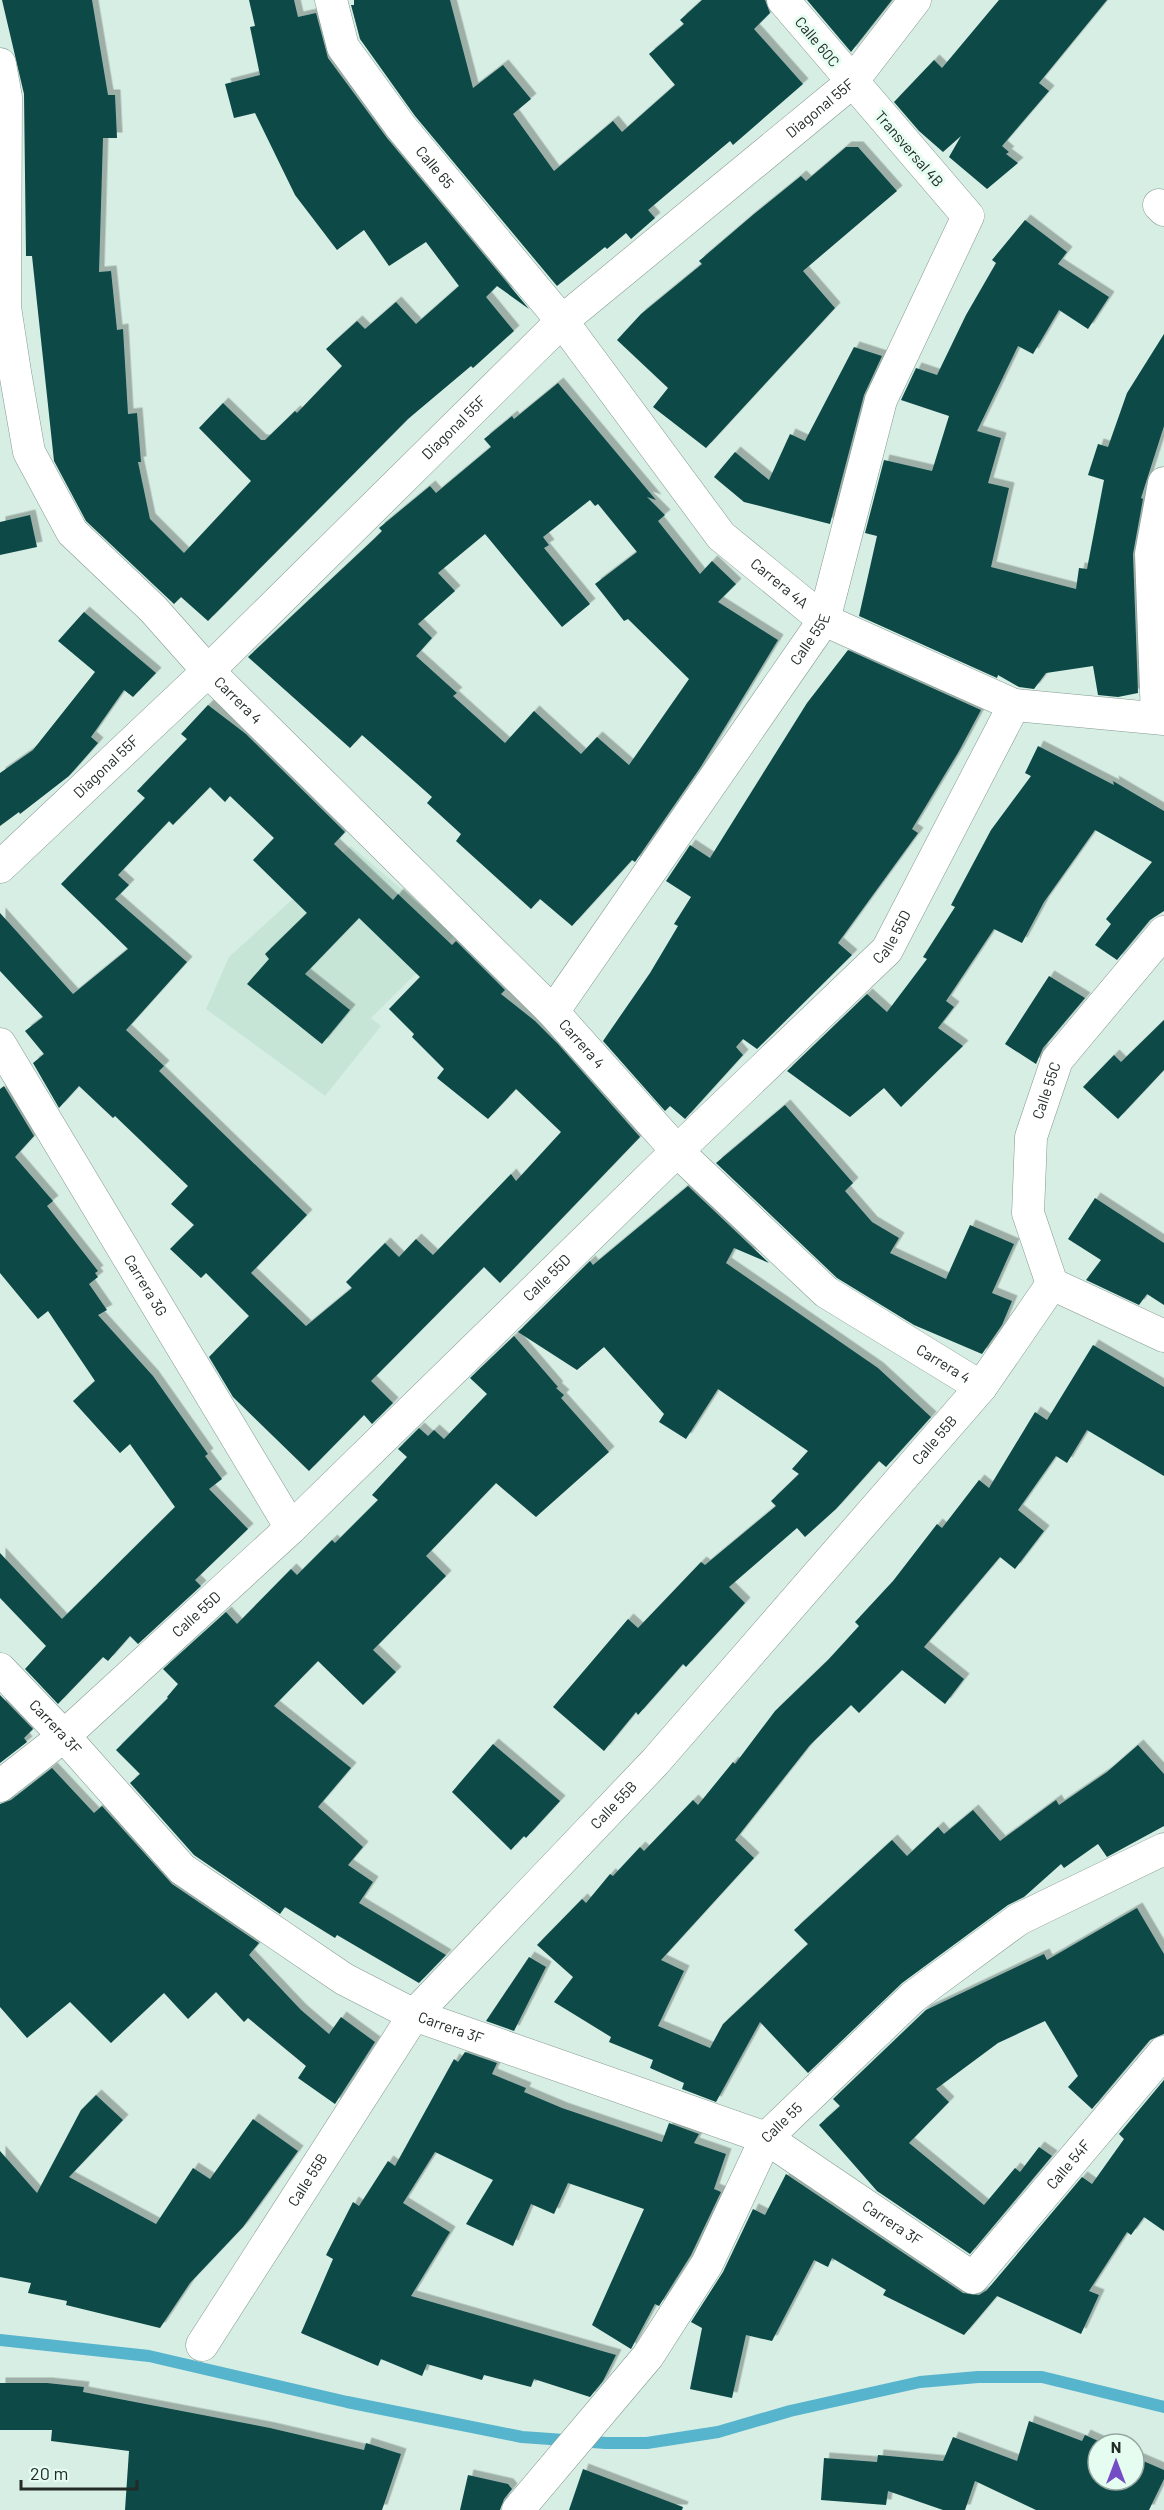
<svg xmlns="http://www.w3.org/2000/svg" width="1164" height="2510" viewBox="0 0 1164 2510" font-family="Barlow,sans-serif">
<defs>
<filter id="shadow"><feDropShadow dx="5.5" dy="-5.5" stdDeviation="0" flood-color="#0004"/></filter>
</defs>
<rect width="100%" height="100%" fill="#d7eee4"/>
<polygon fill="#c6e5d7" points="351,846 455,935 371,1018 381,1026 325,1096 206,1009 229,957"/>
<g fill="none" stroke-linecap="round" stroke-linejoin="round">
<polyline stroke="#56b4cd" stroke-width="12" points="0,2340 149,2356 347,2402 522,2437 606,2443 647,2443 718,2432 790,2411 920,2382 978,2377 1042,2377 1164,2407"/>
</g>
<g fill="#0c4846" fill-rule="evenodd" filter="url(#shadow)">
<polygon points="2,0 92,0 108,95 115,95 117,138 103,138 99,272 111,271 117,330 123,329 128,414 137,413 141,462 138,462 150,519 184,553 251,481 199,428 223,403 261,440 265,440 295,411 297,413 342,366 326,349 357,321 365,329 396,302 416,324 459,286 426,242 389,266 364,230 337,250 295,195 255,113 234,118 225,84 260,75 250,27 255,26 249,0 294,0 298,17 316,13 328,58 387,138 529,309 497,286 486,297 514,331 473,368 471,366 408,419 208,621 181,597 174,604 86,521 54,461 32,256 26,256 24,94"/>
<polygon points="354,0 450,0 473,88 503,65 531,99 513,114 554,171 613,121 622,132 675,85 649,54 684,24 680,20 702,0 765,0 770,13 754,29 803,84 733,145 730,141 648,210 655,218 631,239 626,233 607,249 605,247 557,286 415,116 360,39 351,5 354,5"/>
<polygon points="807,0 892,0 851,52"/>
<polygon points="999,0 1107,0 1039,83 1049,91 1002,146 1009,152 1006,154 1018,163 987,189 949,157 961,136 943,152 919,131 894,102 934,60 942,68"/>
<polygon points="846,147 858,147 897,191 803,271 835,308 706,448 653,407 668,388 617,340 641,314 702,264 699,261 754,214 801,176 806,181"/>
<polygon points="1025,220 1067,252 1058,264 1109,297 1088,329 1059,310 1033,354 1018,346 977,431 1001,438 988,483 1009,488 991,567 1076,589 1079,568 1087,569 1104,480 1088,475 1098,444 1108,447 1127,393 1164,334 1164,426 1141,498 1143,499 1133,554 1138,693 1118,697 1098,695 1093,666 1046,673 1034,689 1019,687 998,675 997,678 859,616 877,536 865,533 884,460 932,471 949,416 901,400 916,368 937,375 966,315 996,263 992,260"/>
<polygon points="854,347 882,356 864,395 830,524 744,502 714,477 735,452 769,480 790,434 805,441"/>
<path d="M558 383 656 500 647 497 665 515 658 521 700 574 712 561 736 584 718 602 778 640 700 768 635 862 632 860 572 926 540 899 531 909 456 841 461 834 427 803 432 797 362 735 350 748 248 657 374 539 382 531 379 528 430 486 436 493 491 447 484 439 512 416 514 419ZM590 500 595 506 598 504 637 552 595 584 624 621 628 619 689 679 629 765 597 737 581 754 534 711 505 743 453 696 457 693 416 656 432 638 418 624 455 591 438 573 485 534 562 627 590 604 544 548 549 545 543 537Z"/>
<polygon points="30,515 37,547 0,555 0,522"/>
<polygon points="84,612 156,673 133,697 124,690 91,737 98,743 69,776 20,814 19,812 0,826 0,773 33,750 95,672 58,641"/>
<polygon points="848,650 981,710 959,751 912,829 918,833 838,943 852,955 757,1049 743,1039 736,1047 743,1055 685,1119 670,1106 665,1111 603,1041 650,973 678,926 674,924 691,897 666,881 690,845 710,858 807,703"/>
<path d="M208 705 246 734 345 832 334 844 393 900 398 894 452 945 456 941 505 990 501 994 535 1021 558 1044 640 1137 500 1283 484 1267 371 1381 393 1403 372 1424 364 1415 309 1471 233 1397 209 1357 249 1316 206 1273 201 1278 170 1249 194 1225 171 1204 188 1186 115 1116 113 1118 79 1086 59 1108 33 1063 44 1054 25 1031 43 1017 0 971V913L73 994 128 949 61 884 145 798 137 791 187 739 181 734ZM210 787 225 802 230 796 274 838 253 860 307 913 265 954 269 959 247 984 322 1044 350 1010 305 974 359 918 420 977 389 1009 414 1034 412 1037 444 1069 437 1078 488 1119 516 1089 561 1132 516 1181 511 1174 433 1255 416 1239 399 1257 385 1243 346 1282 352 1288 306 1326 251 1273 307 1215 159 1071 164 1066 126 1030 187 962 115 899 129 885 118 875 169 821 173 825Z"/>
<polygon points="1038,746 1114,785 1113,781 1164,811 1164,911 1150,920 1117,960 1095,945 1111,924 1106,919 1152,862 1095,830 1044,902 1022,943 994,929 946,1001 954,1007 938,1028 963,1046 901,1107 884,1088 850,1117 787,1071 867,994 887,1012 927,959 923,957 955,907 951,905 991,830 1031,776 1025,773"/>
<polygon points="1049,976 1085,998 1043,1048 1036,1064 1005,1044"/>
<polygon points="1164,1020 1164,1070 1118,1119 1083,1087 1114,1055 1121,1062"/>
<polygon points="4,1086 34,1136 15,1157 53,1201 47,1206 98,1271 95,1273 98,1277 89,1284 107,1310 98,1315 153,1376 208,1454 205,1456 222,1479 209,1489 248,1529 195,1580 201,1586 138,1644 130,1636 108,1661 103,1657 58,1704 25,1669 46,1646 0,1598 0,1553 62,1619 175,1507 130,1444 120,1453 73,1401 95,1381 48,1311 38,1319 0,1273 0,1089"/>
<polygon points="785,1105 853,1183 845,1191 872,1222 899,1238 890,1253 946,1279 970,1225 1014,1244 992,1293 1012,1301 1002,1325 982,1354 914,1325 837,1278 716,1163"/>
<polygon points="688,1186 769,1263 734,1248 726,1263 878,1368 931,1417 886,1467 879,1461 836,1509 805,1537 797,1528 729,1587 745,1603 686,1667 683,1664 638,1715 636,1712 604,1751 553,1707 628,1619 638,1628 701,1562 705,1565 776,1506 771,1501 799,1474 792,1469 808,1451 718,1389 686,1439 659,1422 664,1414 604,1347 577,1370 518,1332 590,1261 593,1265"/>
<polygon points="1095,1198 1164,1243 1164,1305 1147,1294 1139,1305 1086,1280 1101,1260 1068,1239"/>
<polygon points="514,1336 558,1387 556,1388 564,1395 561,1398 609,1452 536,1517 496,1483 426,1556 446,1576 373,1650 396,1672 363,1705 318,1661 274,1706 351,1768 318,1807 363,1847 348,1865 373,1882 359,1903 446,1955 419,1983 337,1935 335,1938 285,1907 280,1914 194,1855 130,1783 140,1774 116,1750 168,1698 167,1697 178,1684 163,1669 226,1612 237,1624 291,1569 297,1575 332,1540 335,1543 378,1500 372,1495 407,1457 398,1449 419,1428 428,1436 434,1430 444,1439 487,1394 470,1378"/>
<polygon points="1093,1345 1164,1387 1164,1476 1087,1430 1067,1463 1056,1456 1018,1510 1044,1531 1015,1569 1000,1557 924,1647 964,1679 945,1704 902,1670 859,1713 851,1705 810,1745 735,1840 754,1858 661,1960 684,1971 658,2026 710,2048 723,2024 808,1944 794,1930 892,1840 907,1856 938,1827 944,1834 973,1810 1000,1841 1056,1800 1059,1805 1107,1772 1138,1745 1164,1774 1164,1826 1107,1857 1098,1844 1064,1868 1061,1864 1024,1897 1008,1905 902,1983 808,2073 760,2022 716,2102 682,2089 684,2083 650,2068 653,2060 609,2042 611,2037 554,2002 573,1977 537,1945 582,1899 586,1903 610,1874 613,1876 640,1847 644,1851 693,1800 698,1805 733,1762 735,1764 775,1711 828,1660 859,1626 855,1622 893,1581 937,1524 942,1528 979,1480 989,1488 1035,1412 1047,1420"/>
<polygon points="0,1695 33,1729 24,1738 27,1742 0,1763"/>
<polygon points="493,1744 560,1801 526,1838 524,1836 511,1850 452,1792"/>
<polygon points="52,1768 94,1813 102,1806 172,1884 259,1943 249,1955 301,2010 329,2034 341,2017 375,2042 335,2104 298,2078 306,2066 248,2018 244,2022 216,1992 188,2019 164,1993 111,2043 70,2002 27,2038 0,2007 0,1804 11,1800"/>
<polygon points="1137,1908 1164,1954 1164,2034 1150,2040 1092,2109 1068,2087 1078,2076 1045,2021 998,2043 936,2089 949,2102 909,2143 984,2205 1015,2168 1020,2172 1039,2147 1052,2156 970,2254 877,2191 819,2125 840,2106 833,2099 926,2010 1044,1954 1047,1960"/>
<polygon points="529,1957 546,1967 514,2031 486,2021"/>
<polygon points="465,2052 497,2063 492,2074 526,2088 524,2092 562,2108 662,2142 669,2123 699,2134 694,2143 726,2154 714,2189 721,2192 691,2255 659,2306 655,2304 631,2349 592,2325 644,2209 568,2183 554,2214 531,2204 513,2246 466,2224 493,2180 435,2152 403,2203 450,2232 411,2296 616,2355 603,2381 590,2397 534,2379 531,2387 484,2375 482,2380 427,2364 422,2376 381,2359 378,2366 301,2333 333,2259 326,2255 353,2202 359,2206 388,2161 395,2166 454,2059 458,2062"/>
<polygon points="1164,2080 1164,2231 1144,2217 1131,2235 1127,2232 1089,2291 1099,2295 1081,2334 997,2296 964,2335 883,2295 886,2290 832,2258 828,2267 814,2260 772,2341 746,2335 732,2398 690,2389 702,2328 691,2322 723,2272 753,2209 765,2215 786,2174 963,2293 979,2295 987,2290 1082,2177 1092,2184 1124,2139 1119,2134"/>
<polygon points="96,2095 123,2120 69,2177 156,2224 193,2168 210,2179 253,2119 298,2151 243,2227 190,2283 160,2328 66,2305 67,2301 28,2293 31,2283 0,2277 0,2151 37,2193 81,2110"/>
<polygon points="0,2383 47,2383 84,2387 83,2392 270,2428 364,2450 366,2443 401,2454 382,2510 125,2510 129,2451 51,2441 52,2430 0,2430"/>
<polygon points="1029,2421 1082,2441 1085,2435 1105,2444 1098,2444 1098,2480 1134,2480 1134,2457 1164,2470 1164,2479 1149,2510 1036,2510 975,2481 965,2510 943,2510 888,2491 886,2505 821,2500 824,2458 877,2462 878,2455 943,2461 953,2437 1017,2461"/>
<polygon points="583,2469 683,2507 682,2510 569,2510"/>
<polygon points="468,2475 508,2484 512,2489 504,2499 500,2510 460,2510"/>
</g>
<g fill="none" stroke-linecap="round" stroke-linejoin="round">
<defs>
<g id="street">
<path id="s1" d="M331 0 343 47 401 127 562 321 721 536 824 620 1014 705 1164 719"/>
<path id="s2" d="M0 64 6 97 5 307 15 372 29 452 72 532 153 609 208 671 553 1012 677 1151 826 1292 981 1387"/>
<polyline points="1159,205 1164,210"/>
<polyline points="1157,718 1151,554 1164,483"/>
<path id="s3" d="M0 867 208 671 562 321 851 83 915 0"/>
<path id="s4" d="M553 1012 824 620 881 400 968 216 783 0"/>
<path id="s5" d="M0 1044 291 1528"/>
<path id="s6" d="M1052 1284 1028 1213 1031 1137 1057 1060 1164 932"/>
<polyline points="1052,1284 1164,1336"/>
<path id="s7" d="M0 1669 64 1736 182 1869 344 1979 414 2015 766 2138 973 2278 1164 2052"/>
<path id="s8" d="M0 1786 64 1736 291 1528 677 1151 887 950 1014 705"/>
<path id="s9" d="M202 2345 414 2015 655 1762 981 1387 1052 1284"/>
<path id="s10" d="M518 2510 648 2356 707 2264 766 2138 913 1997 1019 1919 1164 1849"/>
</g>
</defs>
<use href="#street" stroke="#849990" stroke-width="33"/>
<use href="#street" stroke="#fff" stroke-width="32"/>
</g>
<g text-anchor="middle" stroke-width="6" stroke-linejoin="round" paint-order="stroke">
<g font-size="15" fill="#222b27" stroke="#e5fcf1">
<text transform="translate(817 42) rotate(50)" y="5">Calle 60C</text>
<text dy="5" stroke="none"><textPath href="#s3" startOffset="1118">Diagonal 55F</textPath></text>
<text transform="translate(909 149) rotate(49)" y="5">Transversal 4B</text>
<text dy="5" stroke="none"><textPath href="#s1" startOffset="200">Calle 65</textPath></text>
<text dy="5" stroke="none"><textPath href="#s3" startOffset="632">Diagonal 55F</textPath></text>
<text dy="5" stroke="none"><textPath href="#s1" startOffset="742">Carrera 4A</textPath></text>
<text dy="5" stroke="none"><textPath href="#s4" startOffset="453">Calle 55E</textPath></text>
<text dy="5" stroke="none"><textPath href="#s2" startOffset="718">Carrera 4</textPath></text>
<text dy="5" stroke="none"><textPath href="#s3" startOffset="146">Diagonal 55F</textPath></text>
<text dy="5" stroke="none"><textPath href="#s8" startOffset="1233">Calle 55D</textPath></text>
<text dy="5" stroke="none"><textPath href="#s2" startOffset="1204">Carrera 4</textPath></text>
<text dy="5" stroke="none"><textPath href="#s6" startOffset="200">Calle 55C</textPath></text>
<text dy="5" stroke="none"><textPath href="#s8" startOffset="747">Calle 55D</textPath></text>
<text dy="5" stroke="none"><textPath href="#s5" startOffset="282">Carrera 3G</textPath></text>
<text dy="5" stroke="none"><textPath href="#s2" startOffset="1690">Carrera 4</textPath></text>
<text dy="5" stroke="none"><textPath href="#s9" startOffset="1168">Calle 55B</textPath></text>
<text dy="5" stroke="none"><textPath href="#s8" startOffset="261">Calle 55D</textPath></text>
<text dy="5" stroke="none"><textPath href="#s7" startOffset="80">Carrera 3F</textPath></text>
<text dy="5" stroke="none"><textPath href="#s9" startOffset="682">Calle 55B</textPath></text>
<text dy="5" stroke="none"><textPath href="#s7" startOffset="584">Carrera 3F</textPath></text>
<text dy="5" stroke="none"><textPath href="#s10" startOffset="472">Calle 55</textPath></text>
<text dy="5" stroke="none"><textPath href="#s7" startOffset="1316">Calle 54F</textPath></text>
<text dy="5" stroke="none"><textPath href="#s9" startOffset="196">Calle 55B</textPath></text>
<text dy="5" stroke="none"><textPath href="#s7" startOffset="1070">Carrera 3F</textPath></text>
</g>
</g>
<g transform="translate(1116 2462)"><circle r="28" fill="#e5fcf1" stroke="#97a8a0" stroke-width="1.5"/>
<path d="M0-4.5L10 22L0 15L-10 22Z" fill="#744dc6"/>
<text y="-9" font-size="16" font-weight="bold" text-anchor="middle" fill="#222b27">N</text>
</g>
<path d="M21 2480v9h116v-9" fill="none" stroke="#222b27" stroke-width="3"/>
<text x="30" y="2480" font-size="18" fill="#222b27" stroke="#e5fcf1" stroke-width="4.5" paint-order="stroke">20 m</text>
</svg>
